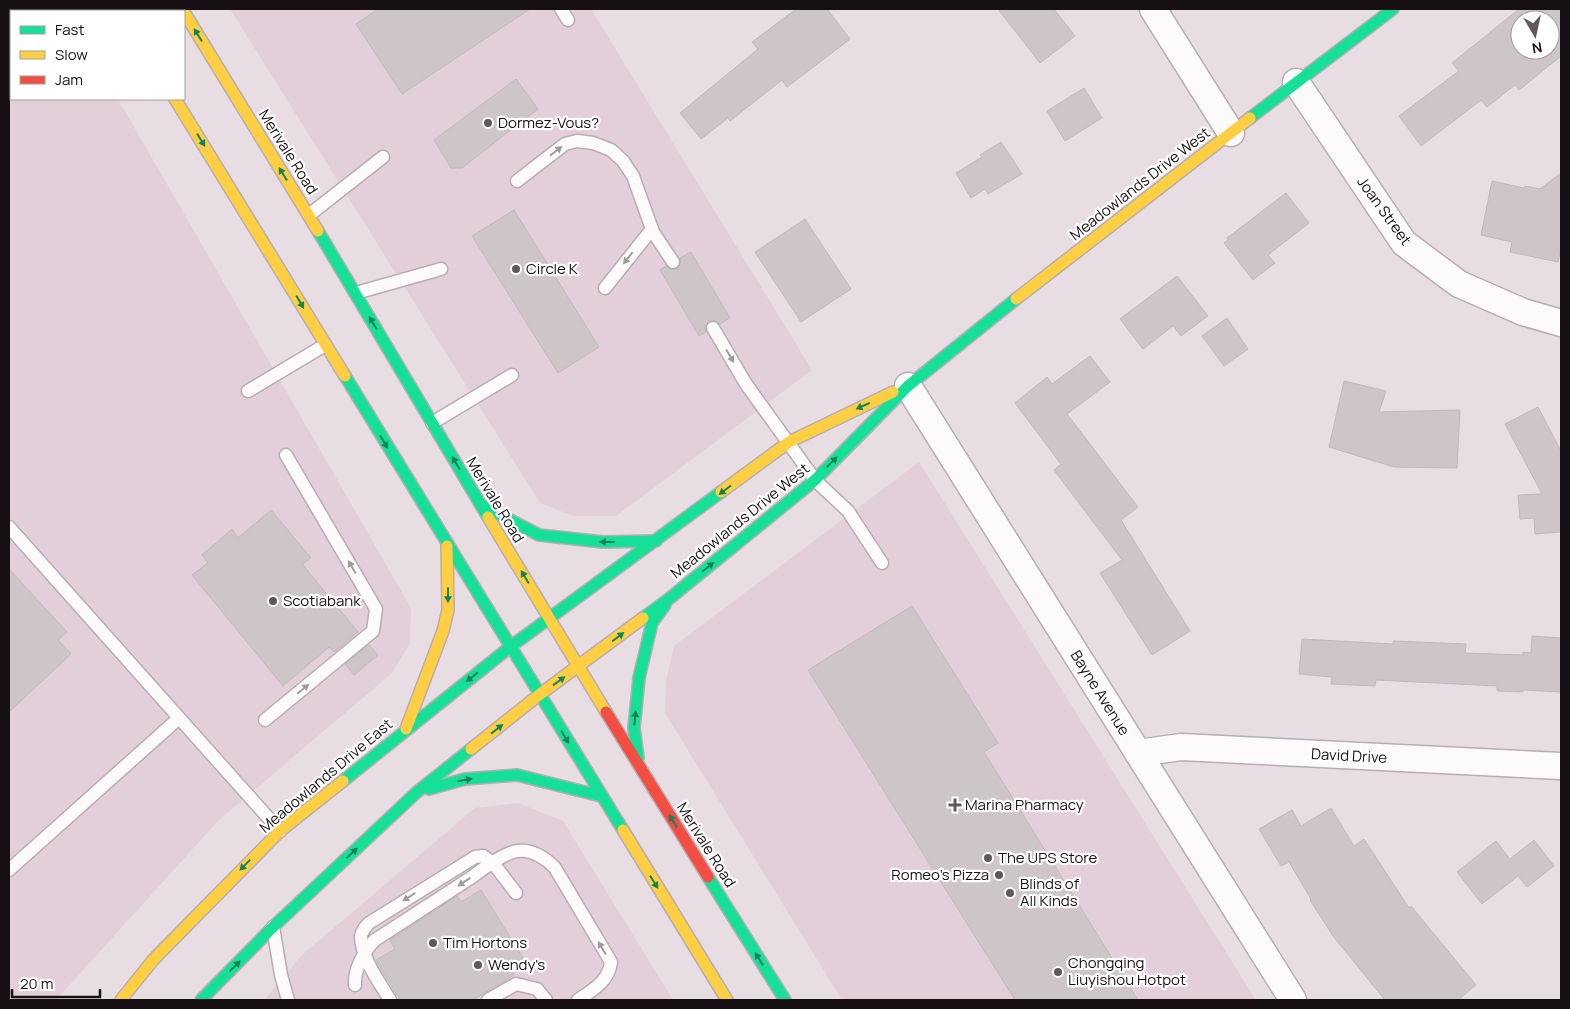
<svg xmlns="http://www.w3.org/2000/svg" width="1570" height="1009" viewBox="0 0 1570 1009" font-family="Manrope,sans-serif">
<rect width="100%" height="100%" fill="#e8dde3"/>
<g fill="#e3cfda">
<polygon points="9,9 66,9 67,11 11,11 11,99 118,99 411,608 410,643 392,673 218,821 56,1000 9,1000"/>
<polygon points="230,9 591,9 812,370 616,516 573,516 540,503"/>
<polygon points="919,462 1256,1000 842,1000 665,713 666,680 674,646"/>
<polygon points="518,803 563,821 673,1000 264,1000 302,955 475,808"/>
</g>
<g fill="#cec5c8" stroke="#c1b8bb" fill-rule="evenodd">
<polygon points="378,9 530,9 402,94 356,24"/>
<polygon points="796,9 827,9 850,39 787,87 782,80 730,121 728,118 701,139 680,113 758,49 752,42"/>
<polygon points="998,9 1054,9 1075,36 1040,63"/>
<path d="M1519 9H1561V56L1519 90 1515 85 1487 107 1481 100 1421 146 1399 116 1459 71 1452 63ZM1520 20H1550V50H1520Z"/>
<polygon points="516,79 538,109 462,168 451,168 434,140"/>
<polygon points="1084,88 1102,118 1065,141 1047,111"/>
<polygon points="1001,142 1022,174 988,194 985,189 971,198 956,173 982,157 980,155"/>
<polygon points="1561,173 1561,248 1558,262 1510,252 1512,242 1481,235 1492,181 1524,188 1525,186 1540,189"/>
<polygon points="1286,193 1309,223 1268,255 1275,263 1253,280 1224,243 1228,240 1227,238"/>
<polygon points="514,210 599,347 558,373 472,236"/>
<polygon points="805,219 851,289 801,322 755,252"/>
<polygon points="691,252 730,318 720,324 713,320 708,321 705,328 706,332 699,336 660,270 666,266 670,269 677,269 680,265 680,258"/>
<polygon points="1177,276 1208,316 1181,336 1173,326 1143,349 1120,319"/>
<polygon points="1227,318 1248,349 1224,366 1202,336"/>
<polygon points="1090,356 1110,382 1067,414 1138,507 1121,520 1190,631 1152,655 1100,573 1122,560 1054,470 1061,464 1015,403 1047,377 1052,384"/>
<polygon points="1344,381 1386,391 1379,412 1460,410 1457,468 1394,467 1329,447"/>
<polygon points="1538,407 1561,451 1561,532 1535,534 1534,518 1520,519 1518,495 1542,494 1505,424"/>
<polygon points="271,510 311,558 302,564 358,632 334,652 329,647 283,686 192,575 208,563 202,555 232,529 238,538"/>
<polygon points="9,569 67,632 58,640 71,654 9,712"/>
<polygon points="912,606 998,743 984,752 1138,1000 1015,1000 808,670"/>
<polygon points="1532,636 1561,638 1561,692 1523,690 1523,692 1497,691 1497,686 1376,680 1375,686 1331,684 1332,677 1299,674 1302,639 1393,644 1393,641 1466,644 1465,653 1523,655 1523,652 1531,653"/>
<polygon points="369,645 378,655 354,675 345,664"/>
<polygon points="1331,808 1354,846 1364,839 1409,908 1411,906 1476,985 1458,1000 1385,1000 1333,936 1310,900 1311,899 1289,862 1281,866 1259,829 1292,810 1301,826"/>
<polygon points="1534,840 1554,866 1527,887 1518,876 1482,904 1457,872 1496,841 1510,859"/>
<polygon points="481,890 523,958 521,960 522,961 511,969 514,975 473,1000 400,1000 376,960 395,949 390,940 457,896 461,902"/>
</g>
<g fill="none" stroke-linecap="round" stroke-linejoin="round">
<defs>
<g id="lane">
<polyline points="561,9 568,20"/>
<polyline points="517,181 565,144 577,141 593,143 611,150 623,161 633,176 653,232 673,262"/>
<polyline points="309,215 383,157"/>
<polyline points="605,288 652,229"/>
<polyline points="356,293 441,269"/>
<polyline points="713,328 746,384 815,480 848,511 882,563"/>
<polyline points="248,391 325,345"/>
<polyline points="432,423 512,375"/>
<polyline points="9,527 280,831"/>
<polyline points="265,720 373,631 376,609 286,455"/>
<polyline points="9,870 179,718"/>
<polyline points="273,927 281,975 288,1000"/>
<path d="M355 985C354 969 364 951 375 940 407 919 440 898 472 877 483 869 505 852 518 851 532 849 547 859 555 868L611 962C609 981 593 990 578 1000"/>
<path d="M390 1000C380 983 361 958 361 936 362 931 365 927 369 923L475 857 483 856 493 863 516 893"/>
<polyline points="488,1000 516,984 537,989 546,1000"/>
</g>
<g id="street">
<polyline points="1153,9 1231,133"/>
<polyline points="1296,82 1404,243 1459,284 1523,312 1561,323"/>
<polyline points="908,386 1293,1000"/>
<polyline points="1138,753 1181,747 1561,766"/>
</g>
<g id="fast">
<polyline points="1250,118 1393,9"/>
<polyline points="318,231 488,517"/>
<polyline points="345,376 623,830"/>
<polyline points="481,505 539,535 603,542 656,541"/>
<polyline points="643,618 670,598 815,480 908,386 1016,299"/>
<polyline points="638,758 634,728 639,678 652,623 665,605"/>
<polyline points="343,781 510,647 721,492"/>
<polyline points="429,789 465,779 517,775 601,796"/>
<polyline points="708,877 785,1000"/>
<polyline points="201,1000 273,927 417,792 471,749"/>
</g>
<g id="slow">
<polyline points="120,9 121,11"/>
<polyline points="184,12 318,231"/>
<polyline points="175,99 345,376"/>
<polyline points="1016,299 1250,118"/>
<polyline points="721,492 789,442 893,392"/>
<polyline points="488,517 606,712"/>
<polyline points="406,729 443,631 448,610 447,546"/>
<polyline points="471,749 539,695 643,618"/>
<polyline points="623,830 727,1000"/>
<polyline points="121,1000 153,960 280,831 343,781"/>
</g>
<polyline id="jam" points="606,712 708,877"/>
</defs>
<use href="#lane" stroke="#b6aeb3" stroke-width="15"/>
<use href="#street" stroke="#b6aeb3" stroke-width="29"/>
<use href="#fast" stroke="#b6aeb3" stroke-width="14"/>
<use href="#slow" stroke="#b6aeb3" stroke-width="14"/>
<use href="#jam" stroke="#b6aeb3" stroke-width="14"/>
<use href="#lane" stroke="#fcfafb" stroke-width="12"/>
<use href="#street" stroke="#fcfafb" stroke-width="26"/>
<use href="#fast" stroke="#16e098" stroke-width="11"/>
<use href="#slow" stroke="#ffcf43" stroke-width="11"/>
<use href="#jam" stroke="#f24e42" stroke-width="11"/>
</g>
<defs><path id="oneway-solid" d="M-6-.8H1V-3.2L6.5 0L1 3.2V.8H-6Z" transform="scale(1.25)"/></defs>
<g fill="#16825c">
<use href="#oneway-solid" transform="translate(198 35) rotate(-122)"/>
<use href="#oneway-solid" transform="translate(201 140) rotate(58)"/>
<use href="#oneway-solid" transform="translate(283 174) rotate(-122)"/>
<use href="#oneway-solid" transform="translate(300 302) rotate(60)"/>
<use href="#oneway-solid" transform="translate(373 323) rotate(-121)"/>
<use href="#oneway-solid" transform="translate(863 406) rotate(156)"/>
<use href="#oneway-solid" transform="translate(384 442) rotate(59)"/>
<use href="#oneway-solid" transform="translate(832 462) rotate(-45)"/>
<use href="#oneway-solid" transform="translate(456 463) rotate(-121)"/>
<use href="#oneway-solid" transform="translate(725 490) rotate(143)"/>
<use href="#oneway-solid" transform="translate(607 542) rotate(-180)"/>
<use href="#oneway-solid" transform="translate(708 567) rotate(-39)"/>
<use href="#oneway-solid" transform="translate(525 577) rotate(-121)"/>
<use href="#oneway-solid" transform="translate(448 595) rotate(90)"/>
<use href="#oneway-solid" transform="translate(618 637) rotate(-37)"/>
<use href="#oneway-solid" transform="translate(472 677) rotate(142)"/>
<use href="#oneway-solid" transform="translate(559 681) rotate(-36)"/>
<use href="#oneway-solid" transform="translate(635 718) rotate(-84)"/>
<use href="#oneway-solid" transform="translate(497 729) rotate(-38)"/>
<use href="#oneway-solid" transform="translate(565 737) rotate(59)"/>
<use href="#oneway-solid" transform="translate(465 780) rotate(-10)"/>
<use href="#oneway-solid" transform="translate(673 821) rotate(-122)"/>
<use href="#oneway-solid" transform="translate(352 853) rotate(-43)"/>
<use href="#oneway-solid" transform="translate(245 865) rotate(134)"/>
<use href="#oneway-solid" transform="translate(654 882) rotate(58)"/>
<use href="#oneway-solid" transform="translate(759 959) rotate(-122)"/>
<use href="#oneway-solid" transform="translate(235 966) rotate(-45)"/>
</g>
<g fill="#a09c9e">
<use href="#oneway-solid" transform="translate(556 151) rotate(-38)"/>
<use href="#oneway-solid" transform="translate(628 258) rotate(128)"/>
<use href="#oneway-solid" transform="translate(730 356) rotate(59)"/>
<use href="#oneway-solid" transform="translate(352 567) rotate(-120)"/>
<use href="#oneway-solid" transform="translate(303 689) rotate(-39)"/>
<use href="#oneway-solid" transform="translate(464 882) rotate(147)"/>
<use href="#oneway-solid" transform="translate(409 897) rotate(148)"/>
<use href="#oneway-solid" transform="translate(602 948) rotate(-121)"/>
</g>
<g fill="#60575c" stroke="#fff" stroke-width="2">
<circle cx="488" cy="123" r="5"/>
<circle cx="516" cy="269" r="5"/>
<circle cx="273" cy="601" r="5"/>
<path d="M952.5 797.5h5v5h5v5h-5v5h-5v-5h-5v-5h5z"/>
<circle cx="988" cy="858" r="5"/>
<circle cx="999" cy="875" r="5"/>
<circle cx="1010" cy="893" r="5"/>
<circle cx="433" cy="943" r="5"/>
<circle cx="478" cy="965" r="5"/>
<circle cx="1058" cy="972" r="5"/>
</g>
<g text-anchor="middle" stroke-width="4.5" stroke-linejoin="round" paint-order="stroke">
<g font-size="15" fill="#160f13" stroke="#fff" text-anchor="start">
<text x="498" y="128">Dormez-Vous?</text>
<text x="526" y="274">Circle K</text>
<text x="283" y="606">Scotiabank</text>
<text x="965" y="810">Marina Pharmacy</text>
<text x="998" y="863">The UPS Store</text>
<text x="989" y="880" text-anchor="end">Romeo's Pizza</text>
<text x="1020" y="889">Blinds of<tspan x="1020" dy="17">All Kinds</tspan></text>
<text x="443" y="948">Tim Hortons</text>
<text x="1068" y="968">Chongqing<tspan x="1068" dy="17">Liuyishou Hotpot</tspan></text>
<text x="488" y="970">Wendy's</text>
</g>
<g font-size="15" fill="#160f13" stroke="#fff">
<text transform="translate(288 152) rotate(58)" y="5">Merivale Road</text>
<text transform="translate(1140 184) rotate(-38)" y="5">Meadowlands Drive West</text>
<text transform="translate(1384 211) rotate(54)" y="5">Joan Street</text>
<text transform="translate(495 500) rotate(59)" y="5">Merivale Road</text>
<text transform="translate(740 521) rotate(-39)" y="5">Meadowlands Drive West</text>
<text transform="translate(1100 693) rotate(58)" y="5">Bayne Avenue</text>
<text transform="translate(1349 756) rotate(3)" y="5">David Drive</text>
<text transform="translate(326 776) rotate(-40)" y="5">Meadowlands Drive East</text>
<text transform="translate(706 845) rotate(58)" y="5">Merivale Road</text>
</g>
</g>
<rect width="1570" height="1009" fill="none" stroke="#160f13" stroke-width="20"/>
<rect x="10" y="10" width="175" height="90" fill="#ffffff" stroke="#a29fa1"/>
<rect x="20" y="26" width="25" height="8" fill="#16e098" stroke="#a29fa1"/>
<text x="55" y="35" font-size="15" fill="#160f13">Fast</text>
<rect x="20" y="51" width="25" height="8" fill="#ffcf43" stroke="#a29fa1"/>
<text x="55" y="60" font-size="15" fill="#160f13">Slow</text>
<rect x="20" y="76" width="25" height="8" fill="#f24e42" stroke="#a29fa1"/>
<text x="55" y="85" font-size="15" fill="#160f13">Jam</text>
<g transform="translate(1535 35) rotate(171)"><circle r="24" fill="#ffffff" stroke="#a29fa1"/>
<path d="M0-4L9 19L0 12L-9 19Z" fill="#60575c"/>
<text y="-8" font-size="14" font-weight="bold" text-anchor="middle" fill="#160f13">N</text>
</g>
<path d="M12 989v8h88v-8" fill="none" stroke="#160f13" stroke-width="2.5"/>
<text x="20" y="989" font-size="15" fill="#160f13" stroke="#ffffff" stroke-width="4" paint-order="stroke">20 m</text>
</svg>
